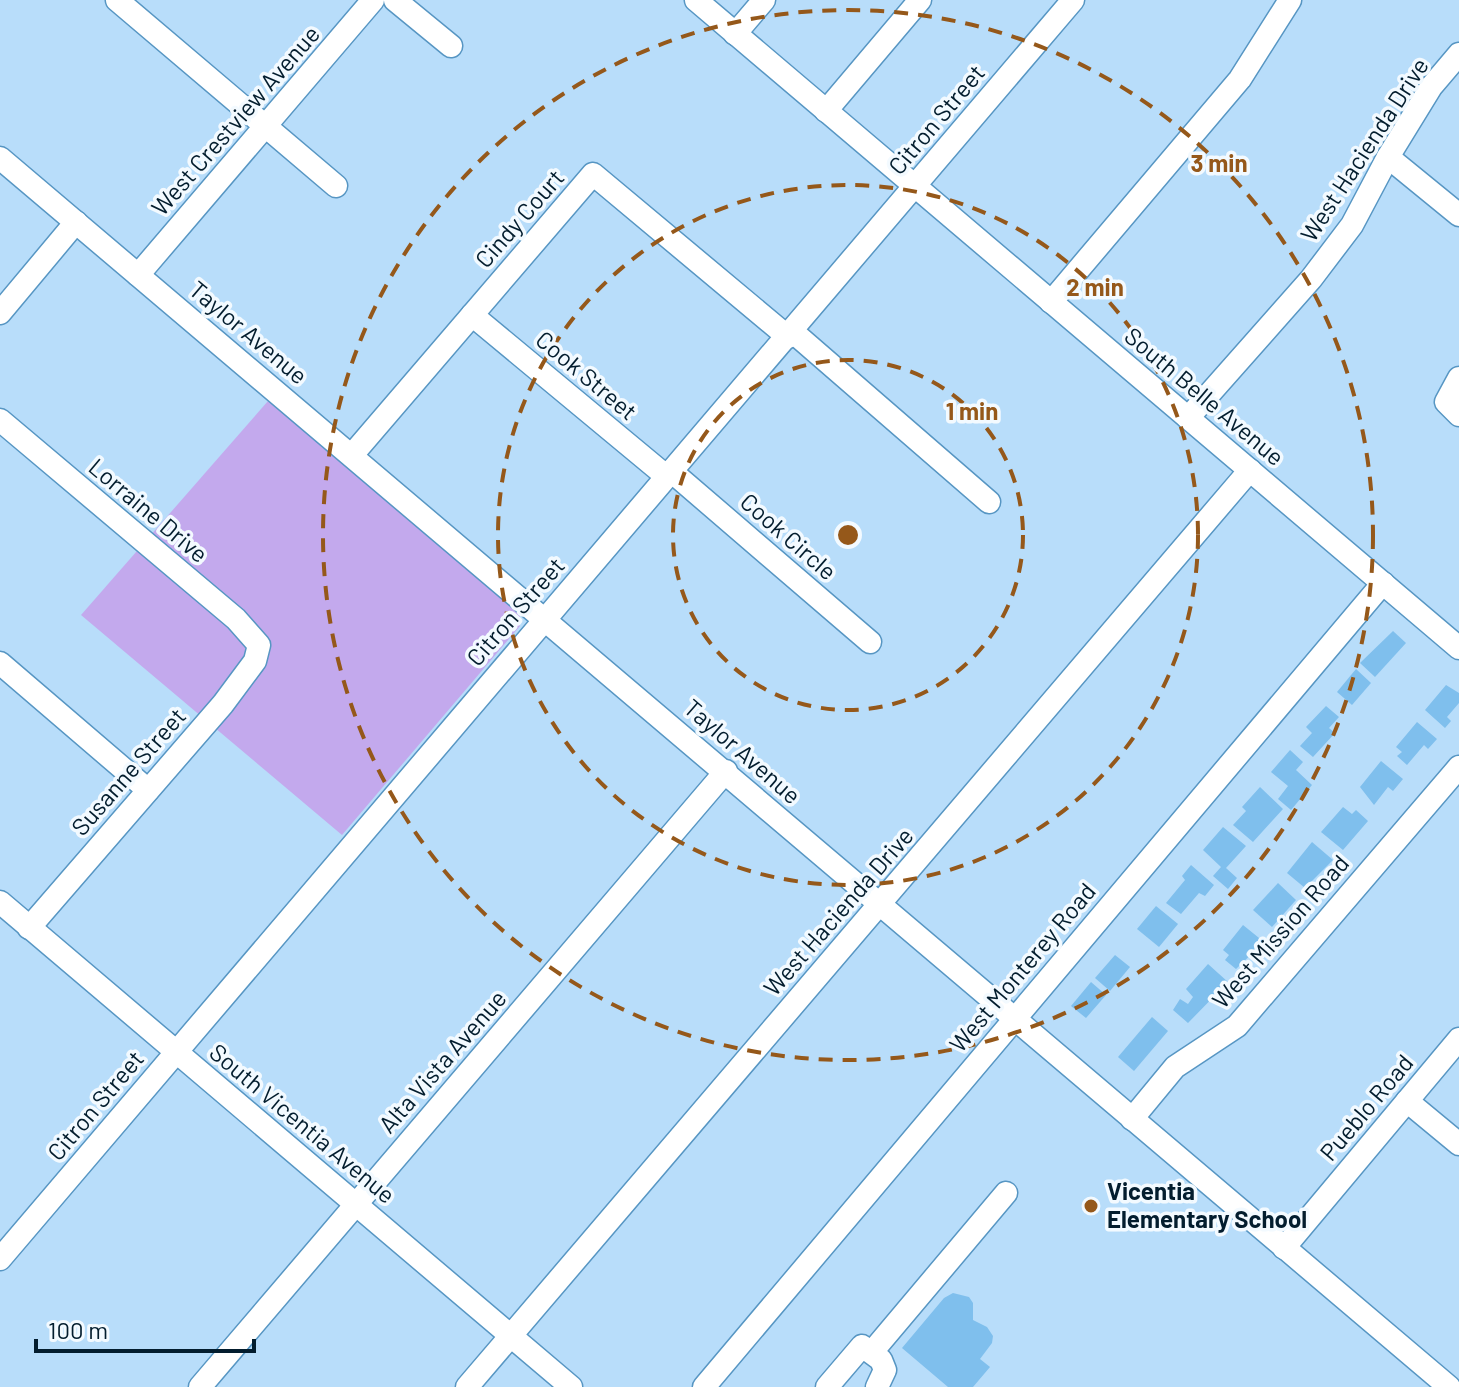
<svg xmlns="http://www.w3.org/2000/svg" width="1459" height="1387" viewBox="0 0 1459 1387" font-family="Barlow,sans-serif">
<rect width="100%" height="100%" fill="#b8ddfa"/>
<polygon fill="#c3a9ed" points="268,401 510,604 520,616 520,626 342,835 81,615"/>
<g fill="#7fbfed">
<polygon points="1393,631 1406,643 1375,677 1360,663"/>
<polygon points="1356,669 1371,683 1352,705 1337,692"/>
<polygon points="1446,685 1459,693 1459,703 1447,717 1451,721 1445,728 1425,710"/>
<polygon points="1326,706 1339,717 1329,728 1335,733 1313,757 1300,746 1312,733 1306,727"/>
<polygon points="1417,722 1437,739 1428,749 1424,745 1407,765 1397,756 1402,752 1396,747"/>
<polygon points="1290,750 1303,762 1296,770 1312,785 1291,810 1278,799 1288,786 1271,772"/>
<polygon points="1381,761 1403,779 1393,791 1388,787 1374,805 1360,787"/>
<polygon points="1260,787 1283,809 1253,842 1233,825 1246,811 1242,807"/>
<polygon points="1343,807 1352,814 1356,810 1368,821 1343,850 1321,832"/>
<polygon points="1223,827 1246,846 1226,868 1237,878 1228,889 1213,876 1221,867 1203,850"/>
<polygon points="1312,842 1333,860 1305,888 1287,873"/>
<polygon points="1191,865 1214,885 1205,896 1199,893 1181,914 1166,903 1185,880 1182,876"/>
<polygon points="1278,883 1296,900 1272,927 1253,910"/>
<polygon points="1156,906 1178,924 1159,947 1137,929"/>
<polygon points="1243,925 1264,942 1236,969 1225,960 1229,955 1223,950"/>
<polygon points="1115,955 1130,967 1110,991 1095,978"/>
<polygon points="1208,964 1228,982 1188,1023 1173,1010 1180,999 1188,1004 1193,997 1186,989"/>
<polygon points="1091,982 1106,995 1086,1018 1071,1006"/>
<polygon points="1152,1017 1168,1031 1134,1071 1118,1057"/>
<polygon points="953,1293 969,1297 973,1303 973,1320 987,1327 993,1336 992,1343 980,1359 990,1367 973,1387 948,1387 902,1348 944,1298"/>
</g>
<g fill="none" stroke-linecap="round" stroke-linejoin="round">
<defs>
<g id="minor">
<polyline points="117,0 336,186"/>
<polyline points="395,0 451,46"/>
<polyline points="696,0 1459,648"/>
<polyline points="735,34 764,0"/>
<polyline points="826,111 920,0"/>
<polyline points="1388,157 1459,215"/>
<polyline points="0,158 1449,1387"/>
<polyline points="138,275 373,0"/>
<polyline points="1051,302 1240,79 1290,0"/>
<polyline points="0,313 76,222"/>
<polyline points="472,315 666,476"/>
<polyline points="793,332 989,502"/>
<polyline points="1459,378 1446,402 1459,415"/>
<polyline points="1188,418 1311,279 1352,225 1388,157 1431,87 1459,54"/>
<polyline points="0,420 236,619 259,645 255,661 223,704 29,928"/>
<polyline points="352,455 593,174 788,337"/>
<polyline points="671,471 870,642"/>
<polyline points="0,663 148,790"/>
<polyline points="0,902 571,1387"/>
<polyline points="1407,1101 1459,1144"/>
<polyline points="1132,1119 1175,1067 1237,1026 1459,767"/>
<polyline points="1284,1248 1459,1039"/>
<polyline points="0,1259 1073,0"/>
<polyline points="872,1352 1006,1193"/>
<polyline points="200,1387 726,771"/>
<polyline points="467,1387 1250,470"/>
<polyline points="704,1387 1383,583"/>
<polyline points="827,1387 862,1346 881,1360 885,1370 877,1387"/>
</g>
</defs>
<use href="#minor" stroke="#5796c3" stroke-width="25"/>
<use href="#minor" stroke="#fff" stroke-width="22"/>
</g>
<g fill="none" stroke="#95581a" stroke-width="4" stroke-dasharray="14 10">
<circle cx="848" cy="535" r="175"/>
<circle cx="848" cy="535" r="350"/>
<circle cx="848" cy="535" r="525"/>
</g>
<circle fill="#95581a" stroke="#f3faff" stroke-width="3" cx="1091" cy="1206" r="8"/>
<g text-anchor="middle" stroke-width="7" stroke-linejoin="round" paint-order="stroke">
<g font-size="24" fill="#031d2e" stroke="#f3faff">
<text transform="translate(937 120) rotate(-50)" y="8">Citron Street</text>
<text transform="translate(236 121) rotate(-49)" y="8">West Crestview Avenue</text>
<text transform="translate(1365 150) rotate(-57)" y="8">West Hacienda Drive</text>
<text transform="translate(520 219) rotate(-49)" y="8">Cindy Court</text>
<text transform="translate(248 333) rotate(40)" y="8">Taylor Avenue</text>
<text transform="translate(586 376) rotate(40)" y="8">Cook Street</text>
<text transform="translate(1204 397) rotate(40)" y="8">South Belle Avenue</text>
<text transform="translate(148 511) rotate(40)" y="8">Lorraine Drive</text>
<text transform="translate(788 537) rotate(41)" y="8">Cook Circle</text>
<text transform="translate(516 612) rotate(-49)" y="8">Citron Street</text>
<text transform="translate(742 752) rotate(41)" y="8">Taylor Avenue</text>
<text transform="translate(129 772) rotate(-49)" y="8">Susanne Street</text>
<text transform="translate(839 912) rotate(-49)" y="8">West Hacienda Drive</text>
<text transform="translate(1281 932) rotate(-49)" y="8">West Mission Road</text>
<text transform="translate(1023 968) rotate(-50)" y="8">West Monterey Road</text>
<text transform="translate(443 1062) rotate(-49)" y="8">Alta Vista Avenue</text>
<text transform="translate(96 1106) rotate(-50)" y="8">Citron Street</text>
<text transform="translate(1367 1108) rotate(-50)" y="8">Pueblo Road</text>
<text transform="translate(302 1124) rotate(40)" y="8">South Vicentia Avenue</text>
</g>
<g font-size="24" font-weight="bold" fill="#031d2e" stroke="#f3faff" text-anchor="start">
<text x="1107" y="1200">Vicentia<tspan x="1107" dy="28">Elementary School</tspan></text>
</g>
</g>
<circle cx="848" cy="535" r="12" fill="#95581a" stroke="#f3faff" stroke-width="4"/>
<g font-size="24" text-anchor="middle" font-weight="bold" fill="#95581a" stroke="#f3faff" stroke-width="7" stroke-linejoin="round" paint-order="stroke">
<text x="1219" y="172">3 min</text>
<text x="1095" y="296">2 min</text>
<text x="972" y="420">1 min</text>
</g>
<path d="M36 1339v12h218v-12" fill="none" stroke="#031d2e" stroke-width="4"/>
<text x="48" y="1339" font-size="24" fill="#031d2e" stroke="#f3faff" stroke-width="6" paint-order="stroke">100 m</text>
</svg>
